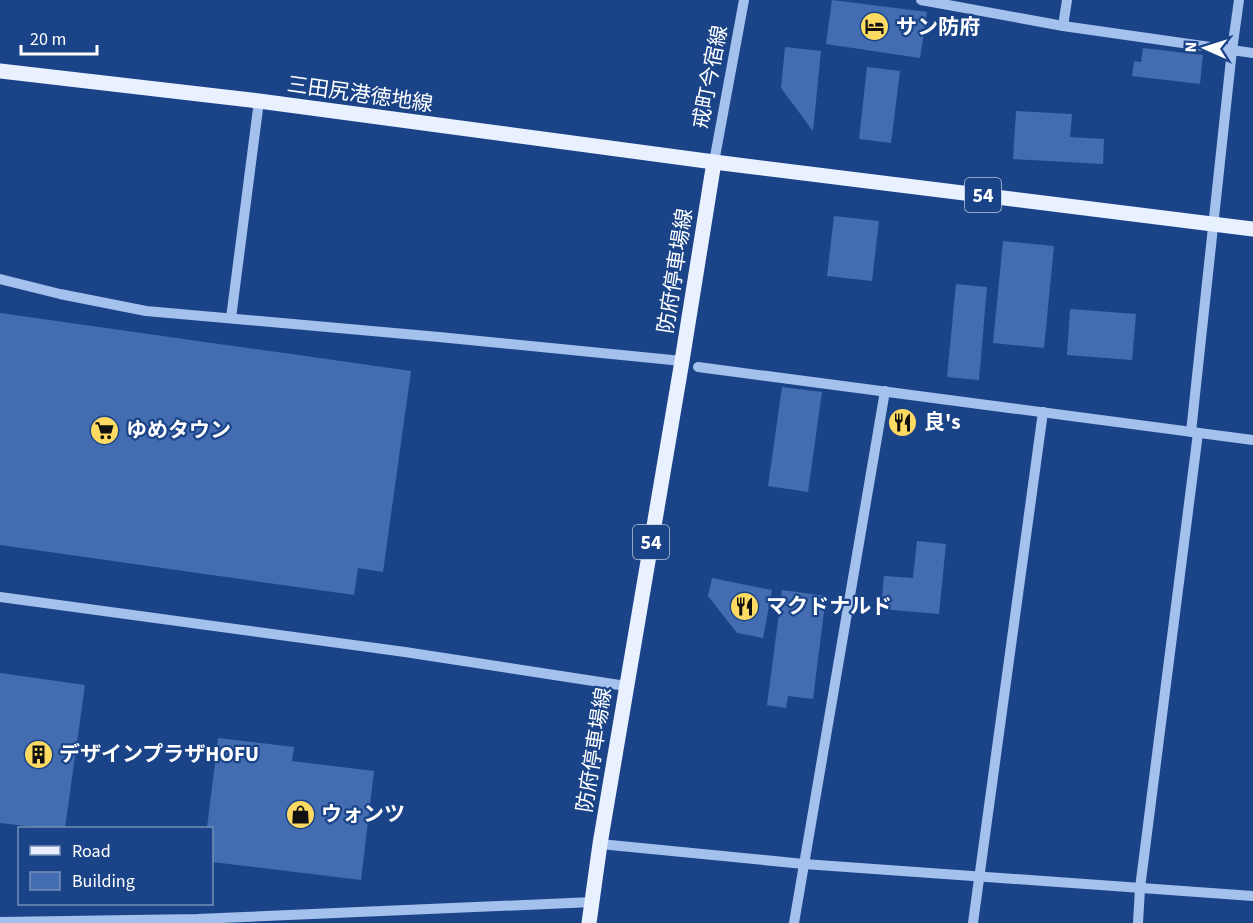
<svg xmlns="http://www.w3.org/2000/svg" width="1253" height="923" viewBox="0 0 1253 923" font-family="'Source Sans 3','Noto Sans JP',sans-serif">
<rect width="100%" height="100%" fill="#1b4488"/>
<g fill="#446db1">
<polygon points="832,0 927,12 920,58 826,44"/>
<polygon points="785,47 821,51 813,131 781,88"/>
<polygon points="1143,48 1203,55 1200,84 1132,76 1134,61 1141,62"/>
<polygon points="867,67 900,71 891,143 859,139"/>
<polygon points="1016,111 1072,114 1070,137 1104,139 1103,164 1013,159"/>
<polygon points="834,216 879,221 872,281 827,276"/>
<polygon points="1003,241 1054,246 1044,348 993,343"/>
<polygon points="956,284 987,287 979,380 947,377"/>
<polygon points="1070,309 1136,314 1132,360 1067,355"/>
<polygon points="0,313 411,371 383,572 358,568 354,595 0,545"/>
<polygon points="782,387 822,392 808,492 768,486"/>
<polygon points="917,541 946,544 939,614 881,609 884,576 913,578"/>
<polygon points="712,578 772,590 763,638 737,633 708,596"/>
<polygon points="782,590 826,596 813,699 788,696 786,708 767,705"/>
<polygon points="0,673 85,685 65,828 43,828 0,823"/>
<polygon points="218,738 294,747 292,761 374,771 361,880 212,862 212,828 207,828"/>
</g>
<g fill="none" stroke-linecap="round" stroke-linejoin="round">
<g stroke="#a4c0ec" stroke-width="10">
<polyline points="921,0 1063,26 1253,53"/>
<polyline points="1063,26 1067,0"/>
<polyline points="714,162 744,0"/>
<polyline points="0,279 60,294 146,311 439,337 682,361"/>
<polyline points="231,318 259,101"/>
<polyline points="698,367 1253,440"/>
<polyline points="1191,432 1232,50 1239,0"/>
<polyline points="0,597 405,652 626,686"/>
<polyline points="600,844 804,864 1253,896"/>
<polyline points="0,922 197,919 593,902"/>
<polyline points="794,923 885,391"/>
<polyline points="973,923 1043,412"/>
<polyline points="1138,923 1140,888 1198,433"/>
</g>
<g stroke="#e9f0ff" stroke-width="15">
<polyline points="0,71 259,101 714,162 1253,229"/>
<polyline points="589,923 600,844 682,361 714,162"/>
</g>
</g>
<defs>
<symbol id="hotel-disc" viewBox="-11 -11 22 22"><circle r="9.5" fill="#fdda61" stroke="#1b4488"/><path d="M-6-4.5h1.5V1H6V5H4.5V3h-9V5H-6ZM-4 0a1.8 1.8 0 1 1 3.6 0ZM.5 0V-2.5h3Q6-2.5 6 0Z" fill="#111"/></symbol>
<symbol id="restaurant-disc" viewBox="-11 -11 22 22"><circle r="9.5" fill="#fdda61" stroke="#1b4488"/><path d="M-5-6h1v4h1v-4h1v4h1v-4h1v5L-1.5 .5V6h-2V.5L-5-1ZM5-6V6H3V1.5H1.5Q1.5-4 5-6Z" fill="#111"/></symbol>
<symbol id="supermarket-disc" viewBox="-11 -11 22 22"><circle r="9.5" fill="#fdda61" stroke="#1b4488"/><path d="M-6-5.5h2.5l.6 2H6L4.5 2H-2.5L-4.4-4H-6ZM-1.5 3.2a1.3 1.3 0 1 0 .1 0ZM3 3.2a1.3 1.3 0 1 0 .1 0Z" fill="#111"/></symbol>
<symbol id="building-disc" viewBox="-11 -11 22 22"><circle r="9.5" fill="#fdda61" stroke="#1b4488"/><path d="M-4-6H4V6H1V3H-1V6H-4ZM-2.5-4.3h1.7v1.8h-1.7ZM.8-4.3h1.7v1.8H.8ZM-2.5-1h1.7V.8h-1.7ZM.8-1h1.7V.8H.8Z" fill="#111"/></symbol>
<symbol id="shop-disc" viewBox="-11 -11 22 22"><circle r="9.5" fill="#fdda61" stroke="#1b4488"/><path d="M-5-2.5h2.3a2.7 3.5 0 0 1 5.4 0H5L5.5 6h-11ZM-1.5-2.5h3a1.5 2.3 0 0 0-3 0Z" fill="#111"/></symbol>
</defs>
<g fill-rule="evenodd">
<use href="#hotel-disc" x="858" y="10" width="33" height="33"/>
<use href="#restaurant-disc" x="886" y="406" width="33" height="33"/>
<use href="#supermarket-disc" x="88" y="414" width="33" height="33"/>
<use href="#restaurant-disc" x="728" y="590" width="33" height="33"/>
<use href="#building-disc" x="22" y="738" width="33" height="33"/>
<use href="#shop-disc" x="284" y="798" width="33" height="33"/>
</g>
<g text-anchor="middle" stroke-width="4.5" stroke-linejoin="round" paint-order="stroke">
<g fill="#1b4488" stroke="#bbc7db" stroke-width="1.5">
<rect x="965" y="178" width="36" height="34" rx="4.5"/>
<rect x="633" y="525" width="36" height="34" rx="4.5"/>
</g>
<g font-size="20" font-weight="bold" fill="#fff">
<text x="983" y="202">54</text>
<text x="651" y="549">54</text>
</g>
<g font-size="21" font-weight="bold" fill="#fff" stroke="#1b4488" text-anchor="start">
<text x="896" y="34">サン防府</text>
<text x="924" y="429">良's</text>
<text x="126" y="437">ゆめタウン</text>
<text x="766" y="613">マクドナルド</text>
<text x="59" y="761">デザインプラザHOFU</text>
<text x="321" y="821">ウォンツ</text>
</g>
<g font-size="21" fill="#fff" stroke="#1b4488">
<text transform="translate(710 77) rotate(-79)" y="7">戒町今宿線</text>
<text transform="translate(360 94) rotate(8)" y="7">三田尻港徳地線</text>
<text transform="translate(675 271) rotate(-81)" y="7">防府停車場線</text>
<text transform="translate(594 750) rotate(-81)" y="7">防府停車場線</text>
</g>
</g>
<rect x="18" y="827" width="195" height="78" fill="#1b4488" stroke="#768fb8" stroke-width="1.5"/>
<rect x="30" y="846" width="30" height="9" fill="#e9f0ff" stroke="#768fb8" stroke-width="1.5"/>
<text x="72" y="857" font-size="18" fill="#ffffff">Road</text>
<rect x="30" y="872" width="30" height="18" fill="#446db1" stroke="#768fb8" stroke-width="1.5"/>
<text x="72" y="887" font-size="18" fill="#ffffff">Building</text>
<g transform="translate(1205 48) rotate(273)" stroke="#1b4488" stroke-width="4.5" paint-order="stroke">
<path d="M0-4.5L10 22L0 15L-10 22Z" fill="#ffffff"/>
<text y="-9" font-size="16" font-weight="bold" text-anchor="middle" fill="#ffffff">N</text>
</g>
<path d="M21 45v9h76v-9" fill="none" stroke="#ffffff" stroke-width="3"/>
<text x="30" y="45" font-size="18" fill="#ffffff" stroke="#1b4488" stroke-width="4.5" paint-order="stroke">20 m</text>
</svg>
